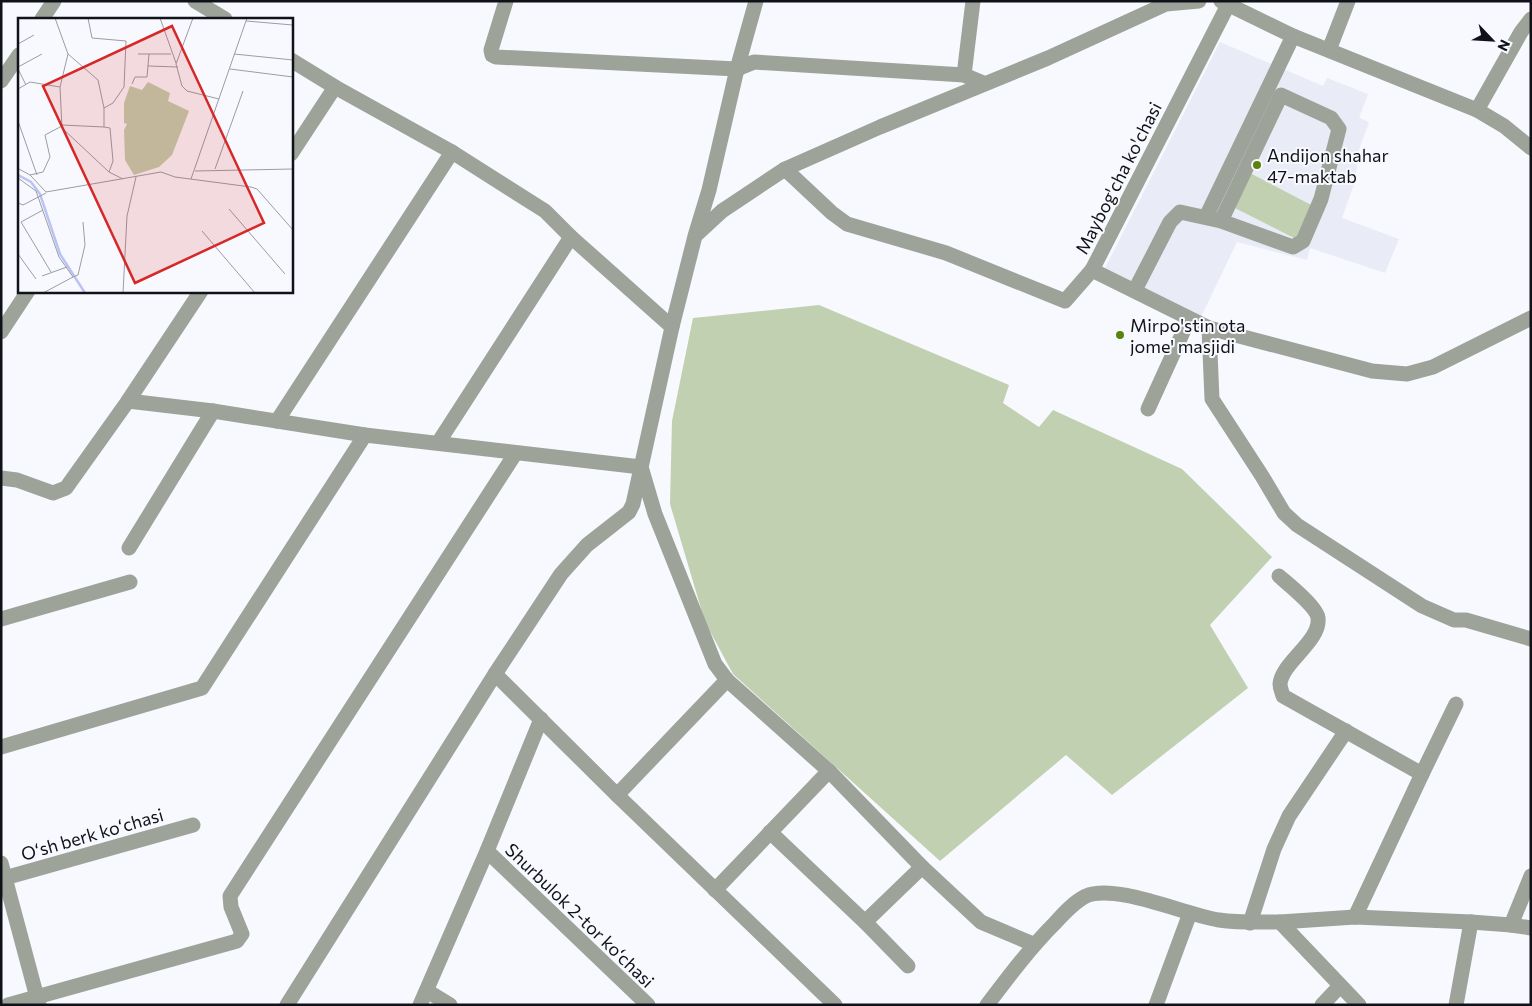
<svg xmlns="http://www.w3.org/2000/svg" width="1532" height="1006" font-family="Commissioner,sans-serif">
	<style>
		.built { fill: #e9ebf6 }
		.green { fill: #c0d0b0 }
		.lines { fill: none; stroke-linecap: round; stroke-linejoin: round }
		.minor { stroke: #9ea39a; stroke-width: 15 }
		.poi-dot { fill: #58830c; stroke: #f8f9fe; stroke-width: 2 }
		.labels { text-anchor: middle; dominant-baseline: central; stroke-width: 4; stroke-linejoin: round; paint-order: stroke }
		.poi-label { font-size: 18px; fill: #111219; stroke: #f8f9fe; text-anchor: start }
		.street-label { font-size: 18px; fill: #111219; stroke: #f8f9fe }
		.inset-river { fill: none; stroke: #bac3f3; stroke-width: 2.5 }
		.inset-road { fill: none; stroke: #9c9da2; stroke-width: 1 }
		.view { fill: #d62828; fill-opacity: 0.15; stroke: #d62828; stroke-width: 2.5 }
		.inset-edge { fill: none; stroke: #111219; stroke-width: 2.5 }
	</style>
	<rect width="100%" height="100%" fill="#f8f9fe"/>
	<polygon class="built" points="1220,42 1323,86 1327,78 1368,94 1359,118 1369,122 1359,150 1355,181 1342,218 1399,239 1385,273 1310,248 1307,260 1237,242 1201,317 1104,270"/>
	<g class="green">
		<polygon points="1248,172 1315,207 1298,240 1231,206"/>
		<polygon points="819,305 1009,385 1003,403 1039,427 1053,410 1182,469 1272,557 1210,625 1248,688 1112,795 1066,755 940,861 733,674 705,622 670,504 672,421 693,318"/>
	</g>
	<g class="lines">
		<g class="minor">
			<polyline points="195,1 225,19"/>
			<polyline points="506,1 491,50 492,55 496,57 737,69 754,62 964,75 983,83"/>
			<polyline points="1221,1 1293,36 1477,110 1504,126 1531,148"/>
			<polyline points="1228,5 1092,270 1209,328 1372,371 1407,374 1433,367 1531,318"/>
			<polyline points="42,19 54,1"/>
			<polyline points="1329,50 1348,1"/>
			<polyline points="291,60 335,87 452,152 545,211 571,237 672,327"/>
			<polyline points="964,75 973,1"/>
			<polyline points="1,81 19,55"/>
			<polyline points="1477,110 1521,32 1531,19"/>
			<polyline points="291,154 335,87"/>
			<polyline points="785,169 832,213 847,224 946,253 1065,301 1092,270"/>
			<polyline points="1206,217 1293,36"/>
			<polyline points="696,235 722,211 785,169 880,127 1048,58 1166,4 1199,1"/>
			<polyline points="1135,290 1170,222 1180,212 1221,221 1293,247 1303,241 1321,199 1339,129 1331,118 1281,95 1221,221"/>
			<polyline points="1209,328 1212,399 1262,476 1284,513 1297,525 1422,606 1454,620 1466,620 1531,639"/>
			<polyline points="1,332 28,291"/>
			<polyline points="128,401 213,411 365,435 641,467 655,514 715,664 727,680 829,771 922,867 981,922 1033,944"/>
			<polyline points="1148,409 1189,319"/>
			<polyline points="277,421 452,152"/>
			<polyline points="438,443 571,237"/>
			<polyline points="1,478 17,480 53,493 66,488 128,401 201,291"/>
			<polyline points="129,548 213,411"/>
			<path d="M 1279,576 C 1288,584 1317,607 1318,618 C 1321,641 1282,662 1280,684 C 1280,688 1282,692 1283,696 L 1422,774"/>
			<polyline points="1,619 130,582"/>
			<polyline points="495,674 617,795 835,1005"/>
			<polyline points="1,747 202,688 365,435"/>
			<polyline points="617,795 727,680"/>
			<polyline points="770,832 865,922 908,966"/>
			<polyline points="487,851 648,1005"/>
			<polyline points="1,863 39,1005"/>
			<polyline points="1,879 193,825"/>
			<polyline points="715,890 829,771"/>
			<polyline points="1355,917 1422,774 1456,704"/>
			<polyline points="865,922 922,867"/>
			<polyline points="1280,922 1355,917 1471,922 1511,925 1531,928"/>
			<polyline points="1250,923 1274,849 1289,816 1346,731"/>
			<polyline points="1511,925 1531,876"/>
			<polyline points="427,991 450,1005"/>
			<polyline points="8,1005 237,941 242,934 231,907 230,896 515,454"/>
			<polyline points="287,1005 495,674 561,574 587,545 629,512 633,504 672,327 695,236 709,190 737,69 756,1"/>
			<polyline points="420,1005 487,851 541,719"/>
			<path d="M 987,1005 C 1009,976 1030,948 1055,923 C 1064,913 1074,902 1086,896 C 1115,883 1186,915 1219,920 C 1240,923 1260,922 1280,922 L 1359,1005"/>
			<polyline points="1156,1005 1190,913"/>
			<polyline points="1322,1005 1340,986"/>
			<polyline points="1456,1005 1471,922"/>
		</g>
	</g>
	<g class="poi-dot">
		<circle cx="1257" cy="165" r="5"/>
		<circle cx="1120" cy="335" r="5"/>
	</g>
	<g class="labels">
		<g class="poi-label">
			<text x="1267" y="155">Andijon shahar<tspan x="1267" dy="21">47-maktab</tspan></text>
			<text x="1130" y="325">Mirpo'stin ota<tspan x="1130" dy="21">jome' masjidi</tspan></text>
		</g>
		<g class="street-label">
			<text transform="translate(1118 178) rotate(-63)">Maybog'cha ko'chasi</text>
			<text transform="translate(92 834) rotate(-16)">Oʻsh berk koʻchasi</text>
			<text transform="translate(580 915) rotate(44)">Shurbulok 2-tor ko‘chasi</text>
		</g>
	</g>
	<g transform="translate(18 18)">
		<rect width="275" height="275" fill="#f8f9fe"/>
		<path d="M 130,64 L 152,75 L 150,83 L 171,93 L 154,137 L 141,149 L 116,157 L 107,142 L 106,112 L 109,106 L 106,105 L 106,85 L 112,68 L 124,72 Z" fill="#c0d0b0"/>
		<path class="inset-river" d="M 0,157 L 13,164 L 22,176 L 42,236 L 67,275"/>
		<path class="inset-road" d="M 37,0 L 50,36 L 42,69 L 44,110 L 91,154 L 105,161M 70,0 L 74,20 L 108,23 L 106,69 L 95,85 L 86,90M 142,0 L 158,45M 175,0 L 158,46 L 164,68 L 169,73 L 201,81M 228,3 L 275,7M 0,26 L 16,17M 120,36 L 153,36M 216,36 L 275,42M 130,48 L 160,49M 0,49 L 24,36M 0,51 L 8,67M 212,51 L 275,59M 114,66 L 117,59 L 129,59 L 131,36M 0,71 L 12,64 L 42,69M 0,103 L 19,157M 44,107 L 86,109 L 86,90 L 80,62 L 50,36M 86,109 L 92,110 L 95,143 L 91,154M 1,151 L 12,157 L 25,154 L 32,139 L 27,117 L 44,108M 197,151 L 225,73M 177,153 L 275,151M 12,157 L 28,174 L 143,154 L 157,159 L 233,169 L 239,171 L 275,212M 0,160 L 18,173 L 41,239 L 55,259 L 60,257 L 67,227 L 65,204M 173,161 L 229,0M 0,185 L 5,187 L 28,175M 211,191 L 267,256M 25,192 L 3,204 L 33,254M 184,213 L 237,275M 0,236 L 18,261M 24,258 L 49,249M 25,275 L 55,259M 105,275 L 109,198 L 118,159"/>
		<path class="view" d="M 154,8 L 246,205 L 117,265 L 25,68 Z"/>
		<rect width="275" height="275" class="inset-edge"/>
	</g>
	<rect width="1532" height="1006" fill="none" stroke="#111219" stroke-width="5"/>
	<g transform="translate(1492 40) rotate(115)" stroke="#f8f9fe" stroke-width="4" paint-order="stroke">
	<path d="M0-4L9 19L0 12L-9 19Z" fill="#111219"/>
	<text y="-8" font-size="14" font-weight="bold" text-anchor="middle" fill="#111219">N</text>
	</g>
</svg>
